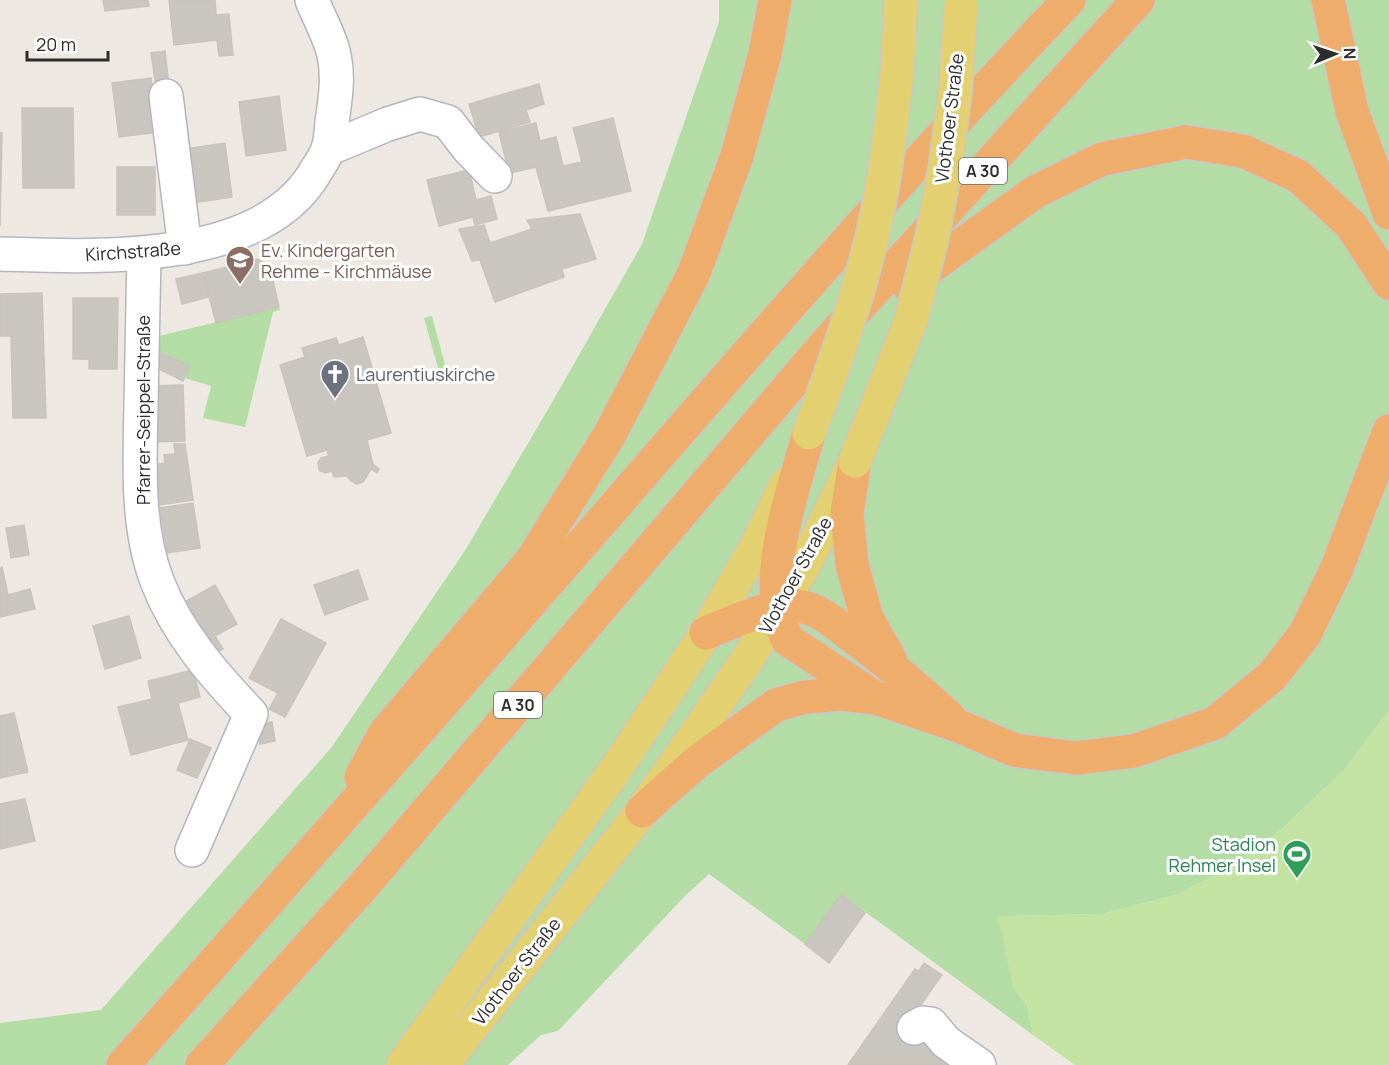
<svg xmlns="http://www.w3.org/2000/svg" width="1389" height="1065" font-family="Manrope,sans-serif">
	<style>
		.green { fill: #b3dda4 }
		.pitch { fill: #c2e3a1 }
		.building { fill: #c9c6bf; stroke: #c8c4ba; stroke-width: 1.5 }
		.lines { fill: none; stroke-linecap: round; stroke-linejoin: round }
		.minor-casing { stroke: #b4b6bf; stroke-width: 36 }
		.major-casing { stroke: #c8c8c8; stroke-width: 36 }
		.highway-casing { stroke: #c8c8c8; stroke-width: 36 }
		.minor { stroke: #fff; stroke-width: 33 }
		.major { stroke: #e3d070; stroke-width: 33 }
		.highway { stroke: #eead6b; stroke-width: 33 }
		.major-bridge-casing { stroke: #c8c8c8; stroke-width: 36; stroke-linecap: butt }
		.major-bridge { stroke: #e3d070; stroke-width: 33 }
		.labels { text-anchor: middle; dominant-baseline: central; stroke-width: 6; stroke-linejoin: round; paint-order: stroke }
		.shield { fill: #fff; stroke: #6c6c6c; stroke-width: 1.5 }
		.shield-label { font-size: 16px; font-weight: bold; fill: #2d2d2d }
		.street-label { font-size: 18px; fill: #2d2d2d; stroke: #fff }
		.education-label { font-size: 18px; fill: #785e54; stroke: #fff; text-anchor: start }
		.worship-label { font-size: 18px; fill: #5b616d; stroke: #fff; text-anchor: start }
		.leisure-label { font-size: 18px; fill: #27864d; stroke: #fff; text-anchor: end }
	</style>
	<rect width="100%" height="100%" fill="#ede8e1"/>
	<g class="green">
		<polygon points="719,0 1389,0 1389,710 1345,769 1281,830 1231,866 1179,894 1102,914 999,916 1013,987 1027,1005 1033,1035 841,894 805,944 709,874 685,896 558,1031 541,1035 508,1065 0,1065 0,1023 101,1010 331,748 466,549 554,399 642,244 719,22"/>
		<polygon points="279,307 280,310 273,312 245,427 203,418 211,386 185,378 190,366 155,349 155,337"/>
		<polygon points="432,316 449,380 442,382 424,318"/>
	</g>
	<polygon class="pitch" points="1389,710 1389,1065 1075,1065 1033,1035 1027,1005 1013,987 998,916 1102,914 1179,894 1231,866 1281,830 1345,769"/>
	<g class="building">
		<polygon points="103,0 148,0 149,6 105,11"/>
		<polygon points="169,0 215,0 216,15 229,14 233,55 219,56 217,40 174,45"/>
		<polygon points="165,51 169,86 156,88 151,53"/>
		<polygon points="151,78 159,132 119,137 112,83"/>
		<polygon points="539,84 544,104 526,110 530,122 479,137 469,104"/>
		<polygon points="279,96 286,150 246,156 239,102"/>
		<polygon points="22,108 73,108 74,188 23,188"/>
		<polygon points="613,118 631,191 548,211 536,167 509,173 499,132 536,123 540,141 556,137 563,166 582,162 573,128"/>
		<polygon points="0,133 2,133 0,226"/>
		<polygon points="225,143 232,197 192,203 185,149"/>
		<rect x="117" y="167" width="38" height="48"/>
		<polygon points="469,170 476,200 491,196 497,219 475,225 473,217 439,226 427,180"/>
		<polygon points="580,214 596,259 562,269 564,277 495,302 480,260 472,261 459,229 484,225 490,243 532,229 527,220"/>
		<polygon points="258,259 270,267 279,307 216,323 203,273"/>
		<polygon points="203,273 209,297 182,304 176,279"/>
		<polygon points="42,293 46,418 13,418 11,336 0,336 0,294"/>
		<polygon points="73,298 118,298 117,369 89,369 89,359 73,359"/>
		<polygon points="363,337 391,433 367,440 373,464 379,469 377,473 371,469 363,482 357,484 351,481 347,476 334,477 332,471 325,473 319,470 318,463 321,458 329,456 327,450 307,456 280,365 305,357 302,348 336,338 339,345"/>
		<polygon points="158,351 190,366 183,381 151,365"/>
		<polygon points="183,385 185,441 152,442 150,386"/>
		<polygon points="174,444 185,444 193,500 159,505 153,465 165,463 164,455 175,454"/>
		<polygon points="193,503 200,548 167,553 160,508"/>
		<polygon points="24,525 29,555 11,558 6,528"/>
		<polygon points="2,567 8,595 30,589 35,609 0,617 0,568"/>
		<polygon points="358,570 368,599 325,615 314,585"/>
		<polygon points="215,585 237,624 215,636 223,649 212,655 183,603"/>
		<polygon points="129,616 141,658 105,669 93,626"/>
		<polygon points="281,619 326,643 285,717 269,709 278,693 249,678"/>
		<polygon points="193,670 200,697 178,703 188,740 131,755 118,707 152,699 148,681"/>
		<polygon points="14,713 28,772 0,778 0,716"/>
		<polygon points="272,722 275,741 260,744 256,725"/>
		<polygon points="190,739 211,748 197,778 177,770"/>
		<polygon points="25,799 35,841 0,849 0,804"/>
		<polygon points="841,894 865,913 829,963 805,944"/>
		<polygon points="924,963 942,975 936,983 919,971"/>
		<polygon points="915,969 936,983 908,1024 887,1009"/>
		<polygon points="887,1009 966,1065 848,1065"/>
	</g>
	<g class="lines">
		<g class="minor-casing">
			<g id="minor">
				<polyline points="166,96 185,248"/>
				<polyline points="328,149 388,124 420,114 448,122 468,148 495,176"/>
				<path d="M 0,254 C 95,257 264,266 317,169 C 321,163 326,156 328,149 C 331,141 331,131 332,122 C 335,100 339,78 334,55 C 330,36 319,18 312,0"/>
				<path d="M 144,254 C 143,304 142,354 141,404 C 140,462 136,526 157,581 C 177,633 213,674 251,714 L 192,850"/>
				<polyline points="914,1028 923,1023 931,1024 946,1042 979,1065"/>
			</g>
		</g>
		<g class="major-casing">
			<g id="major">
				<polyline points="897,73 901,0"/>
				<polyline points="403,1065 618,766 706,633 758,543 786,484"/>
				<polyline points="442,1065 642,811 747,660 804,566 850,471"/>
			</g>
		</g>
		<g class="highway-casing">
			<g id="highway">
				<polyline points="1328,0 1352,111 1389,213"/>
				<polyline points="907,284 1035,192 1102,159 1186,142 1243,151 1298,176 1351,225 1389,283"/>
				<path d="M 809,433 C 794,489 757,586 788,640 L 871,695"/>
				<polyline points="855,461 847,513 852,565 867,618 890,659"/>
				<path d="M 706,633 C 733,622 770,604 798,606 C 820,609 837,625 854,638 C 887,662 918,689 949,717"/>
				<polyline points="361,777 385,733 532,560 610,434 694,273 737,156 765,54 775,0"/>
				<polyline points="642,811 697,762 776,705 805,697 841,694 876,698 959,726 1014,750 1076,758 1134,751 1215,723 1272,676 1305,634 1337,568 1389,431"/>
				<path d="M 123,1065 C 284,885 442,704 601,522 C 754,346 907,169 1069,0"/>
				<polyline points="202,1065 365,884 828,341 1138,0"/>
			</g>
		</g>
		<use href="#minor" class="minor"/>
		<use href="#major" class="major"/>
		<use href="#highway" class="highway"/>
		<g class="major-bridge-casing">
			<g id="major-bridge">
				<path d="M 809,433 C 837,360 862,286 878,210 C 887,165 892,119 897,73"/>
				<polyline points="855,461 911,320 931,242 945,169 955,92 961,6"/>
			</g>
		</g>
		<use href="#major-bridge" class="major-bridge"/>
	</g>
	<defs>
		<g id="school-pin" transform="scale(1.5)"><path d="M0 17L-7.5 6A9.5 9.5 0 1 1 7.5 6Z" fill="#8d6e63" stroke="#fff"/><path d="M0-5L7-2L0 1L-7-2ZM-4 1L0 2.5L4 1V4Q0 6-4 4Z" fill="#fff"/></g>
		<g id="church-pin" transform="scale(1.5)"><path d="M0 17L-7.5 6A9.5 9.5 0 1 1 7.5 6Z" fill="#6b7280" stroke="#fff"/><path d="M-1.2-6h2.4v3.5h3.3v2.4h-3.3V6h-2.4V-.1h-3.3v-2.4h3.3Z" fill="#fff"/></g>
		<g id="stadium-pin" transform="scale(1.5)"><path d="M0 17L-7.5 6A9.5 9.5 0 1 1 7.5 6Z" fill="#2e9e5b" stroke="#fff"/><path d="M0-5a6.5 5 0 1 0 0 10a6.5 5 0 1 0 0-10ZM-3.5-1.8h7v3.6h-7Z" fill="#fff"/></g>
	</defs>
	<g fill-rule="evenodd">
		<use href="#school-pin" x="240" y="260"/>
		<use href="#church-pin" x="335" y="374"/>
		<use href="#stadium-pin" x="1297" y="854"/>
	</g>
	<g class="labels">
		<g class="shield">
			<rect x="959" y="158" width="48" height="26" rx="4.5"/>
			<rect x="494" y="692" width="48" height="26" rx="4.5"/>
		</g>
		<g class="shield-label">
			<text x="983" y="171">A 30</text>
			<text x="518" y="705">A 30</text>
		</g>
		<g class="street-label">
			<text transform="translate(949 118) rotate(-83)">Vlothoer Straße</text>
			<text transform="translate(133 251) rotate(-4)">Kirchstraße</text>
			<text transform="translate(143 410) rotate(-90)">Pfarrer-Seippel-Straße</text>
			<text transform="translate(795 575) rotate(-61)">Vlothoer Straße</text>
			<text transform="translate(516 971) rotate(-52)">Vlothoer Straße</text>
		</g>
		<g class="education-label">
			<text x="261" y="250">Ev. Kindergarten<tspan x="261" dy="21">Rehme - Kirchmäuse</tspan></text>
		</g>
		<g class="worship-label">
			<text x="356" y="374">Laurentiuskirche</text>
		</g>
		<g class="leisure-label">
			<text x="1276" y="844">Stadion<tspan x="1276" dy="21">Rehmer Insel</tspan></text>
		</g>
	</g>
	<g transform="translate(1335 54) rotate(88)" stroke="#ffffff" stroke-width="4.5" paint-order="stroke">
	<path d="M0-4.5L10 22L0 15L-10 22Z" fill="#2d2d2d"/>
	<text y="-9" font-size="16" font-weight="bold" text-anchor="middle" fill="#2d2d2d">N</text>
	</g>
	<path d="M27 51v9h81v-9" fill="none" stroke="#2d2d2d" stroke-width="3"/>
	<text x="36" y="51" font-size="18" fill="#2d2d2d" stroke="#ffffff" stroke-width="4.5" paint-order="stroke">20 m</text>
</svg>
